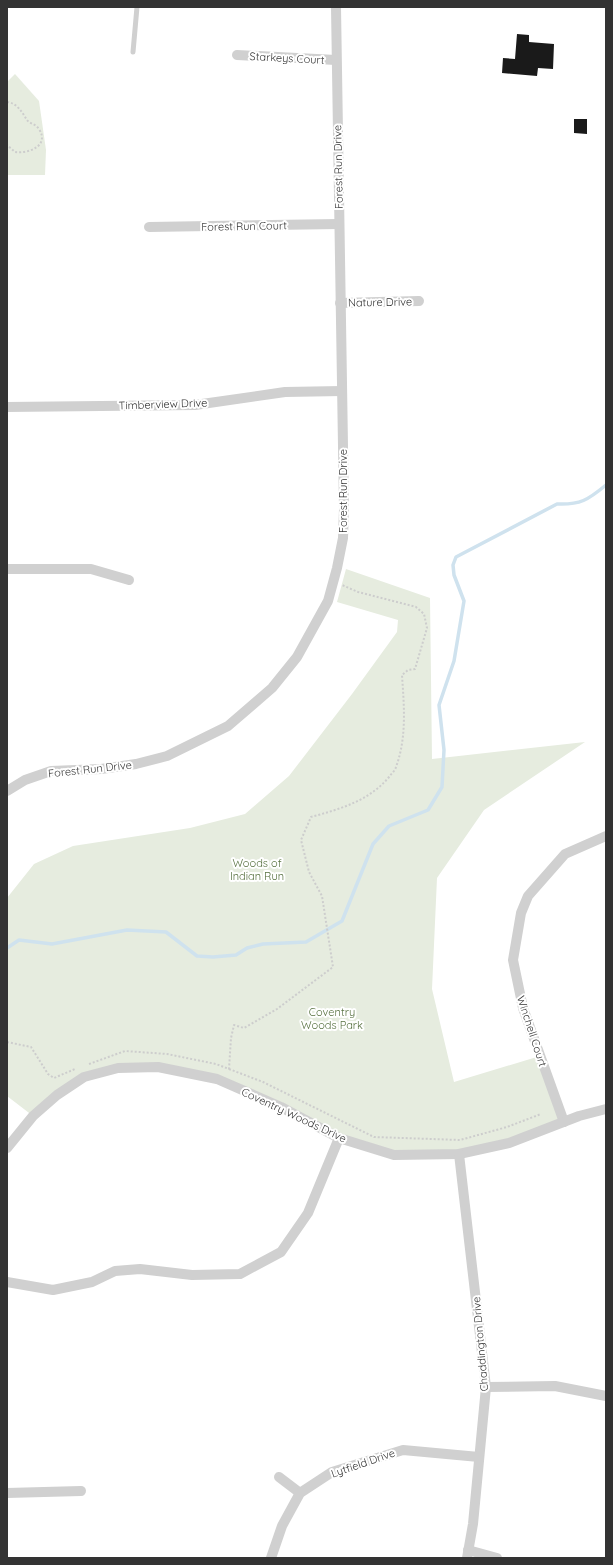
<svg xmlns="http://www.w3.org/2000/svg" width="613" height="1565" font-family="Quicksand,sans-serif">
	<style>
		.green { fill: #e6ecdf }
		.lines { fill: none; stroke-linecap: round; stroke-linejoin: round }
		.stream { stroke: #cfe2ee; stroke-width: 3.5 }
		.building { fill: #1a1a1a }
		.path { stroke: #cdcdcd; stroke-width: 2; stroke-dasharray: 2 2; stroke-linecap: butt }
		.service { stroke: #d0d0d0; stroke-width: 5 }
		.minor { stroke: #d0d0d0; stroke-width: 10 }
		.labels { text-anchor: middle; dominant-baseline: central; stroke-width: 4; stroke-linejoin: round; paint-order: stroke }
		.street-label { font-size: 11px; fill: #333; stroke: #fff }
		.park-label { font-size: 11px; fill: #56703f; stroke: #fff }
	</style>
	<rect width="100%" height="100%" fill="#fff"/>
	<g class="green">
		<polygon points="15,74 39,101 46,150 45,175 7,175 7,82"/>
		<polygon points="346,569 430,598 432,759 585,742 484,810 437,878 432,989 454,1082 540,1056 564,1122 459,1154 394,1155 339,1138 217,1079 158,1067 84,1077 33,1116 7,1096 7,898 34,864 73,846 190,828 245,814 289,776 352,694 397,632 398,620 337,602"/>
	</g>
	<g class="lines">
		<path class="stream" d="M 7,948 L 19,940 L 52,944 L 127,930 L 166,932 L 197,956 L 213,957 L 236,955 L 247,948 L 263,944 L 306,942 L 342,921 L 373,844 L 389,826 L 428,810 L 442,787 L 444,750 L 439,705 L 454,661 L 464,601 L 454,575 L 453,565 L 456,557 L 557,504 C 580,505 588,500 606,485"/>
	</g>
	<g class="building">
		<polygon points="517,34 529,35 529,42 554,44 553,69 538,68 537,76 502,73 503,58 515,59"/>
		<polygon points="574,119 587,119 587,134 574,133"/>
	</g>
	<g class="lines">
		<g class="path">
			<path d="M 7,102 C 17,103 22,112 27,120 C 30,124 36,124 39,129 C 50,146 28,154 15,152 L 7,145"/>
			<polyline points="7,1042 31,1047 48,1074 54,1078 75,1069"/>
			<path d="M 89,1064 L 125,1051 L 167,1054 L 216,1064 L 229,1069 L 231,1038 L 234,1025 L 244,1028 L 277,1009 L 333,967 L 322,896 L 309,872 L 301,840 L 311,817 C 340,809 369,801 389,777 C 391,774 395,771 396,767 C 407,737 404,706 402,675 L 408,670 L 415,669 L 427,628 L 424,614 L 416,607 L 358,592 L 342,585"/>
			<polyline points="229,1069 263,1082 374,1137 460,1140 507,1127 541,1114"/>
		</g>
		<polyline class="service" points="133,52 137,7"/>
		<g class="minor">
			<polyline points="237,55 336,60"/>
			<polyline points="149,227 339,224"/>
			<polyline points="340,303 419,301"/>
			<polyline points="7,407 195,405 285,392 342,391"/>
			<polyline points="7,569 91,569 129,580"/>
			<polyline points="7,791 25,780 51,771 101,769 136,764 167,756 228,726 272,688 297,657 328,601 337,568 343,538 344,509 336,7"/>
			<polyline points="564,1122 523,1008 513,960 521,913 528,896 565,854 606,836"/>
			<polyline points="7,1148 33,1116 57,1095 84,1077 118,1068 158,1067 217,1079 281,1107 339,1138 394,1155 459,1154 509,1143 579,1116 606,1109"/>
			<polyline points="459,1154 486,1387 473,1524 467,1558"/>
			<polyline points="7,1282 53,1290 92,1282 115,1271 140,1269 192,1275 240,1274 281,1252 308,1213 339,1138"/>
			<polyline points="486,1387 555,1386 606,1396"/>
			<polyline points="279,1477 300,1493"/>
			<polyline points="7,1493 81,1491"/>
			<polyline points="468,1550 497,1558"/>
			<polyline points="271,1558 282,1526 300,1493 332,1472 403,1450 479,1457"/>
		</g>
	</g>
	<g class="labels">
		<g class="street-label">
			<text transform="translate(287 58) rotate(3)">Starkeys Court</text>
			<text transform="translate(338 167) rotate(-91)">Forest Run Drive</text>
			<text transform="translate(244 226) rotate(-1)">Forest Run Court</text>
			<text transform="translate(380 302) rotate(-1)">Nature Drive</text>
			<text transform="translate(163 404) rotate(-2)">Timberview Drive</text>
			<text transform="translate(343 491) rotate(-90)">Forest Run Drive</text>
			<text transform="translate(90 769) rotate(-6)">Forest Run Drive</text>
			<text transform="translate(532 1031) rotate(72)">Winchell Court</text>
			<text transform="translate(294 1115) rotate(25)">Coventry Woods Drive</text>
			<text transform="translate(480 1344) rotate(-95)">Chaddington Drive</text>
			<text transform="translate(363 1463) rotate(-19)">Lytfield Drive</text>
		</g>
		<g class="park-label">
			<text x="257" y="863">Woods of<tspan x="257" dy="13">Indian Run</tspan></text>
			<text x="332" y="1012">Coventry<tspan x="332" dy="13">Woods Park</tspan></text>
		</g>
	</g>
	<rect width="613" height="1565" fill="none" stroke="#333333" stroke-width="16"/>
</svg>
